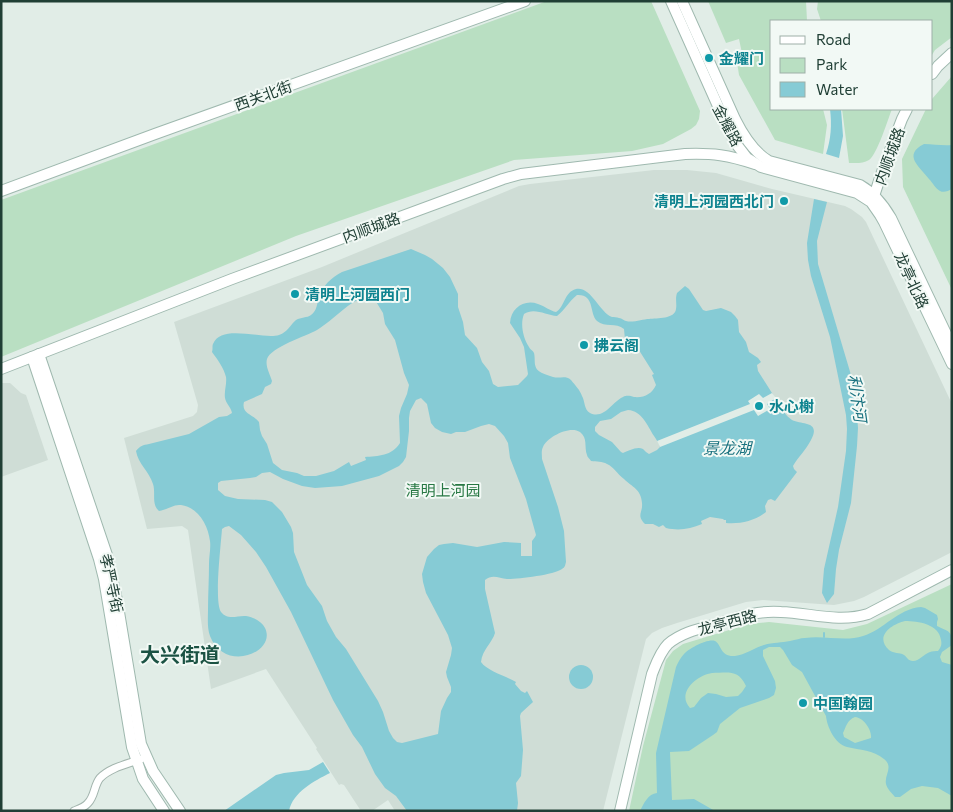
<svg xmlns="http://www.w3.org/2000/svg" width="953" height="812" font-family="Commissioner,'Noto Sans SC',sans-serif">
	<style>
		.built { fill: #cfddd6 }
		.green { fill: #b9dfc2 }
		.water { fill: #86cbd5; fill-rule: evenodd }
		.pier { fill: #e1ede7 }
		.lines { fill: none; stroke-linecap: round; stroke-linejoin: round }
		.stream { stroke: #86cbd5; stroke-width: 2 }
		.street-casing { stroke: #a3b5ae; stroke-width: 9 }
		.secondary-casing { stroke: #9fb9af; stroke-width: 12 }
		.street { stroke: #fff; stroke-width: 7 }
		.secondary { stroke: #fff; stroke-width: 10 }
		.culture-dot { fill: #0f9aa8; stroke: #f2f9f5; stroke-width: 2 }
		.labels { text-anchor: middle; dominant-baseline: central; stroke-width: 4; stroke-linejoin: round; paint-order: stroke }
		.culture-label { font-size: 15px; font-weight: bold; fill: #0d838f; stroke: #f2f9f5; text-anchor: start }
		.street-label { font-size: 15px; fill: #203f35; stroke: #f2f9f5 }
		.park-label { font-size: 15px; fill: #287844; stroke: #f2f9f5 }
		.water-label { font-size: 16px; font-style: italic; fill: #17707e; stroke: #f2f9f5 }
		.district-label { font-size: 20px; font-weight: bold; fill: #1b5243; stroke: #f2f9f5 }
	</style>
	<rect width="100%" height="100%" fill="#e1ede7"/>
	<g class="built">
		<polygon points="654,170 687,170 716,173 772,189 845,206 851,209 862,217 866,222 952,404 952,552 864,597 854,601 834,605 763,600 746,602 677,623 662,628 652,633 646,639 603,811 395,811 388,800 372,811 361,811 344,785 341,784 339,785 316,749 317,748 266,669 211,689 188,530 182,526 147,529 124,438 193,416 197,412 198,405 174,322 322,267 519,186 530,184"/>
		<polygon points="1,383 10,383 21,393 26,395 48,460 1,477"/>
	</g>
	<g class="green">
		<polygon points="547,1 651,1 700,111 699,119 696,125 691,129 663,144 632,151 514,160 296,236 1,357 1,200"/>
		<polygon points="708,1 806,1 807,21 772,21 772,109 823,109 827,125 823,154 775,140 739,75 737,62 743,58 739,39 726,43"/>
		<polygon points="818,1 952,1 952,37 935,50 932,55 932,21 821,21 817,9"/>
		<polygon points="952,76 952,290 903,187 902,159 926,109 932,109 932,99"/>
		<path d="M 842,109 L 892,109 C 888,119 877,155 869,160 C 863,164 855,163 849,163 Z"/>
		<polygon points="952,584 952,811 629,811 643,746 666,660 673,651 683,644 749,624 769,622 843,630 867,624"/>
	</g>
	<g class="water">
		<path d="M 830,109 L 841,109 L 843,136 L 839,158 L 826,154 C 831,139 832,125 830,109 Z"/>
		<path d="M 924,144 C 934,144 942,146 952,145 L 952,189 C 948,191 944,193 940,191 C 935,188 933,183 929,179 C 920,167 902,155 924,144 Z"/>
		<polygon points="814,199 827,202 817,241 818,264 851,375 856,399 858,428 857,446 851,503 839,550 836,569 834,594 827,603 822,593 824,569 838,507 846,451 847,429 846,415 830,337 811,276 808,260 807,243"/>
		<path d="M 411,249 L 425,255 L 432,259 L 443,268 L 450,277 L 458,294 L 458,307 L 463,322 L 465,335 L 477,348 L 482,362 L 489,371 L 493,384 L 498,387 L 518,385 L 527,376 L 528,374 L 524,347 L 520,338 L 510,323 C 511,308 524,299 538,304 C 545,306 550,311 556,312 C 565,307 564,292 576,289 C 591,286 599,312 612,317 C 614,317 617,317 619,318 C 622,318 624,321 626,321 C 633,323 643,319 649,319 C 657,318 675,319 676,309 C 677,304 675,299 677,293 L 685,286 L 689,289 L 703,310 L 706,311 L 721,308 L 731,312 L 735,316 L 738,320 L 739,332 L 746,342 L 749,352 L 758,358 L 761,362 L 757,365 L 758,371 L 784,412 C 786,415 789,418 792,420 C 803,425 821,421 811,440 C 806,450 798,457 793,466 L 794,469 L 797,472 L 775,501 L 771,499 L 768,500 L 765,506 L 766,512 C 754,521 741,524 726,523 L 726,520 L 724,520 L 723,519 L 710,517 L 701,521 L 702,524 C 690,529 679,531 666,528 L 663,525 L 659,527 L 653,524 L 645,524 C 636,515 643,513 642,503 C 641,489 632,487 624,479 C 617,474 614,467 607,464 C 602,461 597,462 591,461 C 590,459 587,457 587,455 C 584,447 588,438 580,432 C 570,425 547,437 543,447 C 541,451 542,455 542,459 L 558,507 L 564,531 L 566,562 C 565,566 565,567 562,569 C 554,575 518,579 507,579 C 499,578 492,574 485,580 L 485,589 L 495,633 C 492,643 482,650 481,662 C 487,671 506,676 516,682 L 515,684 L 521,691 L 525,693 L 527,691 L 533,702 L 521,713 L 520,716 L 523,750 L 521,776 L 516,783 L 518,803 L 517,811 L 407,811 L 396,796 L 385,788 L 375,774 L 362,747 L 353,735 L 333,700 L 291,612 L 266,567 L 256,552 L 241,535 L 229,526 L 225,527 L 222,529 C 221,544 214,602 221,612 C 228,621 238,615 246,616 C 254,617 262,622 265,628 C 277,652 225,674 210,636 C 207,628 208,618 208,610 C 208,594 209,579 209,564 C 209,556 211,548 210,541 C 208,525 198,507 181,505 C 173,504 167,510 159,511 C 151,504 156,493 153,484 C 149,471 138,464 136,451 C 140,446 143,445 149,444 L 189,434 L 219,417 L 227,416 L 232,413 C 231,407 226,404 225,398 C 224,391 227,384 226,377 C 224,368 217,359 212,352 C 213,349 212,346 213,344 C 221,323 263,340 279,335 C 288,332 290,325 296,320 C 301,317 307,318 311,315 C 317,311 317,303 319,297 C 323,285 331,278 342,272 ZM 577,295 C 595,294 589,313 597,321 C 605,328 616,322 624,329 L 626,350 L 629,352 L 637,347 L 654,374 L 652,375 L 656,385 C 652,394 644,398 634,397 C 630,396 627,395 623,397 C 613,401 604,420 590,413 C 584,410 585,401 582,396 C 580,390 575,385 571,380 C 565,375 560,379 553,377 C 549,376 545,374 542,373 C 532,368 536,361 534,353 C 532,349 531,351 529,347 C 523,338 520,324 524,314 C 534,307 546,315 557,316 C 565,310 569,301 577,295 ZM 368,296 L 372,297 L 375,300 L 383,313 L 385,324 L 395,340 L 404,373 L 409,385 L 407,394 L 401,408 L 399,416 L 400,443 C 392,456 378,456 365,457 L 366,460 L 351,466 L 349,462 L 334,471 L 316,476 L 304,476 L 297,473 L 282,470 L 273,463 L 267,444 L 262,436 L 260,430 L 259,422 C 253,414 241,414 244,402 L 262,394 L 265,387 L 271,384 L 272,381 C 270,374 265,366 267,359 C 271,347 306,336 317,330 C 334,320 348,301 368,296 ZM 421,398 L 427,404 L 431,423 L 435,428 L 442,432 L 451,434 L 456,432 L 465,432 L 481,426 L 489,424 L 495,426 L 504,436 L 508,443 L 510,458 L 526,499 L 536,535 L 535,537 L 532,541 L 532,556 L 521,556 L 521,543 L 504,542 L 477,547 L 453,543 L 444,544 L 439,545 L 434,549 L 427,557 L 422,574 L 423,582 L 426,593 L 448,635 L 452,648 L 451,655 L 446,672 L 447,677 L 451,687 L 451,692 L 447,698 L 441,711 L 438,734 L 402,743 L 397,742 L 393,738 L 389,731 L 383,712 L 378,701 L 346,649 L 336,637 L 327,621 L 322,606 L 307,585 L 294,552 L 293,533 L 291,527 L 282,512 L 272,502 L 265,500 L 238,499 L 225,496 L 218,490 L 218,483 L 221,481 L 250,478 L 256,477 L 262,473 L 270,472 L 283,479 L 302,486 L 315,488 L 342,486 L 379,476 L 399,466 L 403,462 L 406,457 L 409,431 L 409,418 L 410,411 L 416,400 ZM 628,410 C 642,411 647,425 654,436 C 656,439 658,442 660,447 L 657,450 L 649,454 C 647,453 645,451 643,449 C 637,446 628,451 623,453 L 621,452 L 612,442 L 599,435 L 595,431 L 595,427 L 600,421 L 611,419 L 621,412 Z"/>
		<path d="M 921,607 L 925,608 L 937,615 L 938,619 L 937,622 L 937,626 C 949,632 952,630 952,645 L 942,652 L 940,657 L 942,662 L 952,665 L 952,796 L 938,788 L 922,786 L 911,789 L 900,797 L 895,797 C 892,793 887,789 886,784 C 884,775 894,767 884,759 C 873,750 860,750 847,747 C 835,744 827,727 826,716 L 802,672 L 792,665 L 783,650 L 780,647 L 769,647 L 763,650 L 763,656 L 775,681 L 776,688 L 774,695 L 769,698 L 740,708 L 720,724 L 717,732 L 713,735 L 689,751 L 670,752 L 672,800 L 694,799 L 715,811 L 640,811 C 644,803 648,794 657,793 L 656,753 L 676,667 C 678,663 680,658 684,654 C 688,649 708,638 715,641 C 722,645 720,657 735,656 C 745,655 754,648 764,645 C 773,642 782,643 790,641 C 796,640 800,638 805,638 C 824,635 845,642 863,636 C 884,630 897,609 921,607 ZM 905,621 C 918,621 939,624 941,640 C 942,645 941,647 938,651 C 936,651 932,651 930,652 C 924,654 919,661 913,661 C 908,661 907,657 904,655 C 899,652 894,654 889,650 C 874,636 892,624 905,621 ZM 712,673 C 728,673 738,669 746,686 L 742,692 L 738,696 L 726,697 L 716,694 L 708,693 L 701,698 L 694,707 L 690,708 C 676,693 697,675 712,673 ZM 855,717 C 864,718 872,730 871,738 L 855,743 L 844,737 L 843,733 C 846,727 847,720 855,717 Z"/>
		<circle cx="581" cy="677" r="12"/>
		<path d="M 323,762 L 330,773 C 314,781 293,792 289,811 L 224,811 L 276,775 L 284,773 L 309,770 Z"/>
	</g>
	<polygon class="pier" points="772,393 776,398 767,404 770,409 758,416 754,410 660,447 657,441 750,404 748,401 759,394 763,398"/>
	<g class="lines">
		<polyline class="stream" points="824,637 824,633"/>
		<g class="street-casing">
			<path id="street" d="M 74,811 C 79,809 85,807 88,803 C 95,796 94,785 100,778 C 111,767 128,764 141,759"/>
		</g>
		<g class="secondary-casing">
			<g id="secondary">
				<polyline points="671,1 730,133 737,145 747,158 761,167 857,193 871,202 880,215 884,222 952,364"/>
				<path d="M 682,1 L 735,119 C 743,135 753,152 769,161 L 860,185 C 874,193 883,204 891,218 L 952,346"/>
				<polyline points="932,74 938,66 952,53"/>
				<polyline points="1,191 155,134 525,1"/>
				<polyline points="873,199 884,166 902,119 907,109"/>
				<polyline points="39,354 107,555 117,600 141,744 153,771 180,811"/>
				<polyline points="32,357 99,559 104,579 132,747 143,779 164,811"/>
				<path d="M 1,369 L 232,279 L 503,179 L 521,174 L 685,154 C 713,153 728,155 755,164"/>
				<path d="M 620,811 L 652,674 C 656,664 660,652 668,644 C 681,633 698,629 713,625 C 736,618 757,610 781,612 C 810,613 839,623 868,614 L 952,570"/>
			</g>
		</g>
		<use href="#street" class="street"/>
		<use href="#secondary" class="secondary"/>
	</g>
	<g class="culture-dot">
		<circle cx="709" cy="58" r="5"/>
		<circle cx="784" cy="201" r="5"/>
		<circle cx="295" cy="294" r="5"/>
		<circle cx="584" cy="345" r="5"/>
		<circle cx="759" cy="406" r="5"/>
		<circle cx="803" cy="703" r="5"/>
	</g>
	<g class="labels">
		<g class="culture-label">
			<text x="719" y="58">金耀门</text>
			<text x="774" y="201" text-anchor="end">清明上河园西北门</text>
			<text x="305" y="294">清明上河园西门</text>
			<text x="594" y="345">拂云阁</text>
			<text x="769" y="406">水心榭</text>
			<text x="813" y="703">中国翰园</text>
		</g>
		<g class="street-label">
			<text transform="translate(263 95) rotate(-20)">西关北街</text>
			<text transform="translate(728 125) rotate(62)">金耀路</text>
			<text transform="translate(889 156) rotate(-70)">内顺城路</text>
			<text transform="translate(371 227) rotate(-20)">内顺城路</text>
			<text transform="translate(912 280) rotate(65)">龙亭北路</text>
			<text transform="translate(112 583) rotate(78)">孝严寺街</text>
			<text transform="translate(727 622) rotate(-15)">龙亭西路</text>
		</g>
		<g class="park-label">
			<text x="443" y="490">清明上河园</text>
		</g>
		<g class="water-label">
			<text transform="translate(858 398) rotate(82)">利汴河</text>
			<text x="727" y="447">景龙湖</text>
		</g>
		<g class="district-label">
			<text x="180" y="654">大兴街道</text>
		</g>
	</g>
	<rect width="953" height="812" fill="none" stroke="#203f35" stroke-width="5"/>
	<rect x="770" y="20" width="162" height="90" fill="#f2f9f5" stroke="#9eafa8"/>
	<rect x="780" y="36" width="25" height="8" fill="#ffffff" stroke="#9eafa8"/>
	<text x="816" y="45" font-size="15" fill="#203f35">Road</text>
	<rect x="780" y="58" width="25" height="15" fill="#b9dfc2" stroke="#9eafa8"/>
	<text x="816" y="70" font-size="15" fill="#203f35">Park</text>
	<rect x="780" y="82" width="25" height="15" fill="#86cbd5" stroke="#9eafa8"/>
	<text x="816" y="95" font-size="15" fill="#203f35">Water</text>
</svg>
